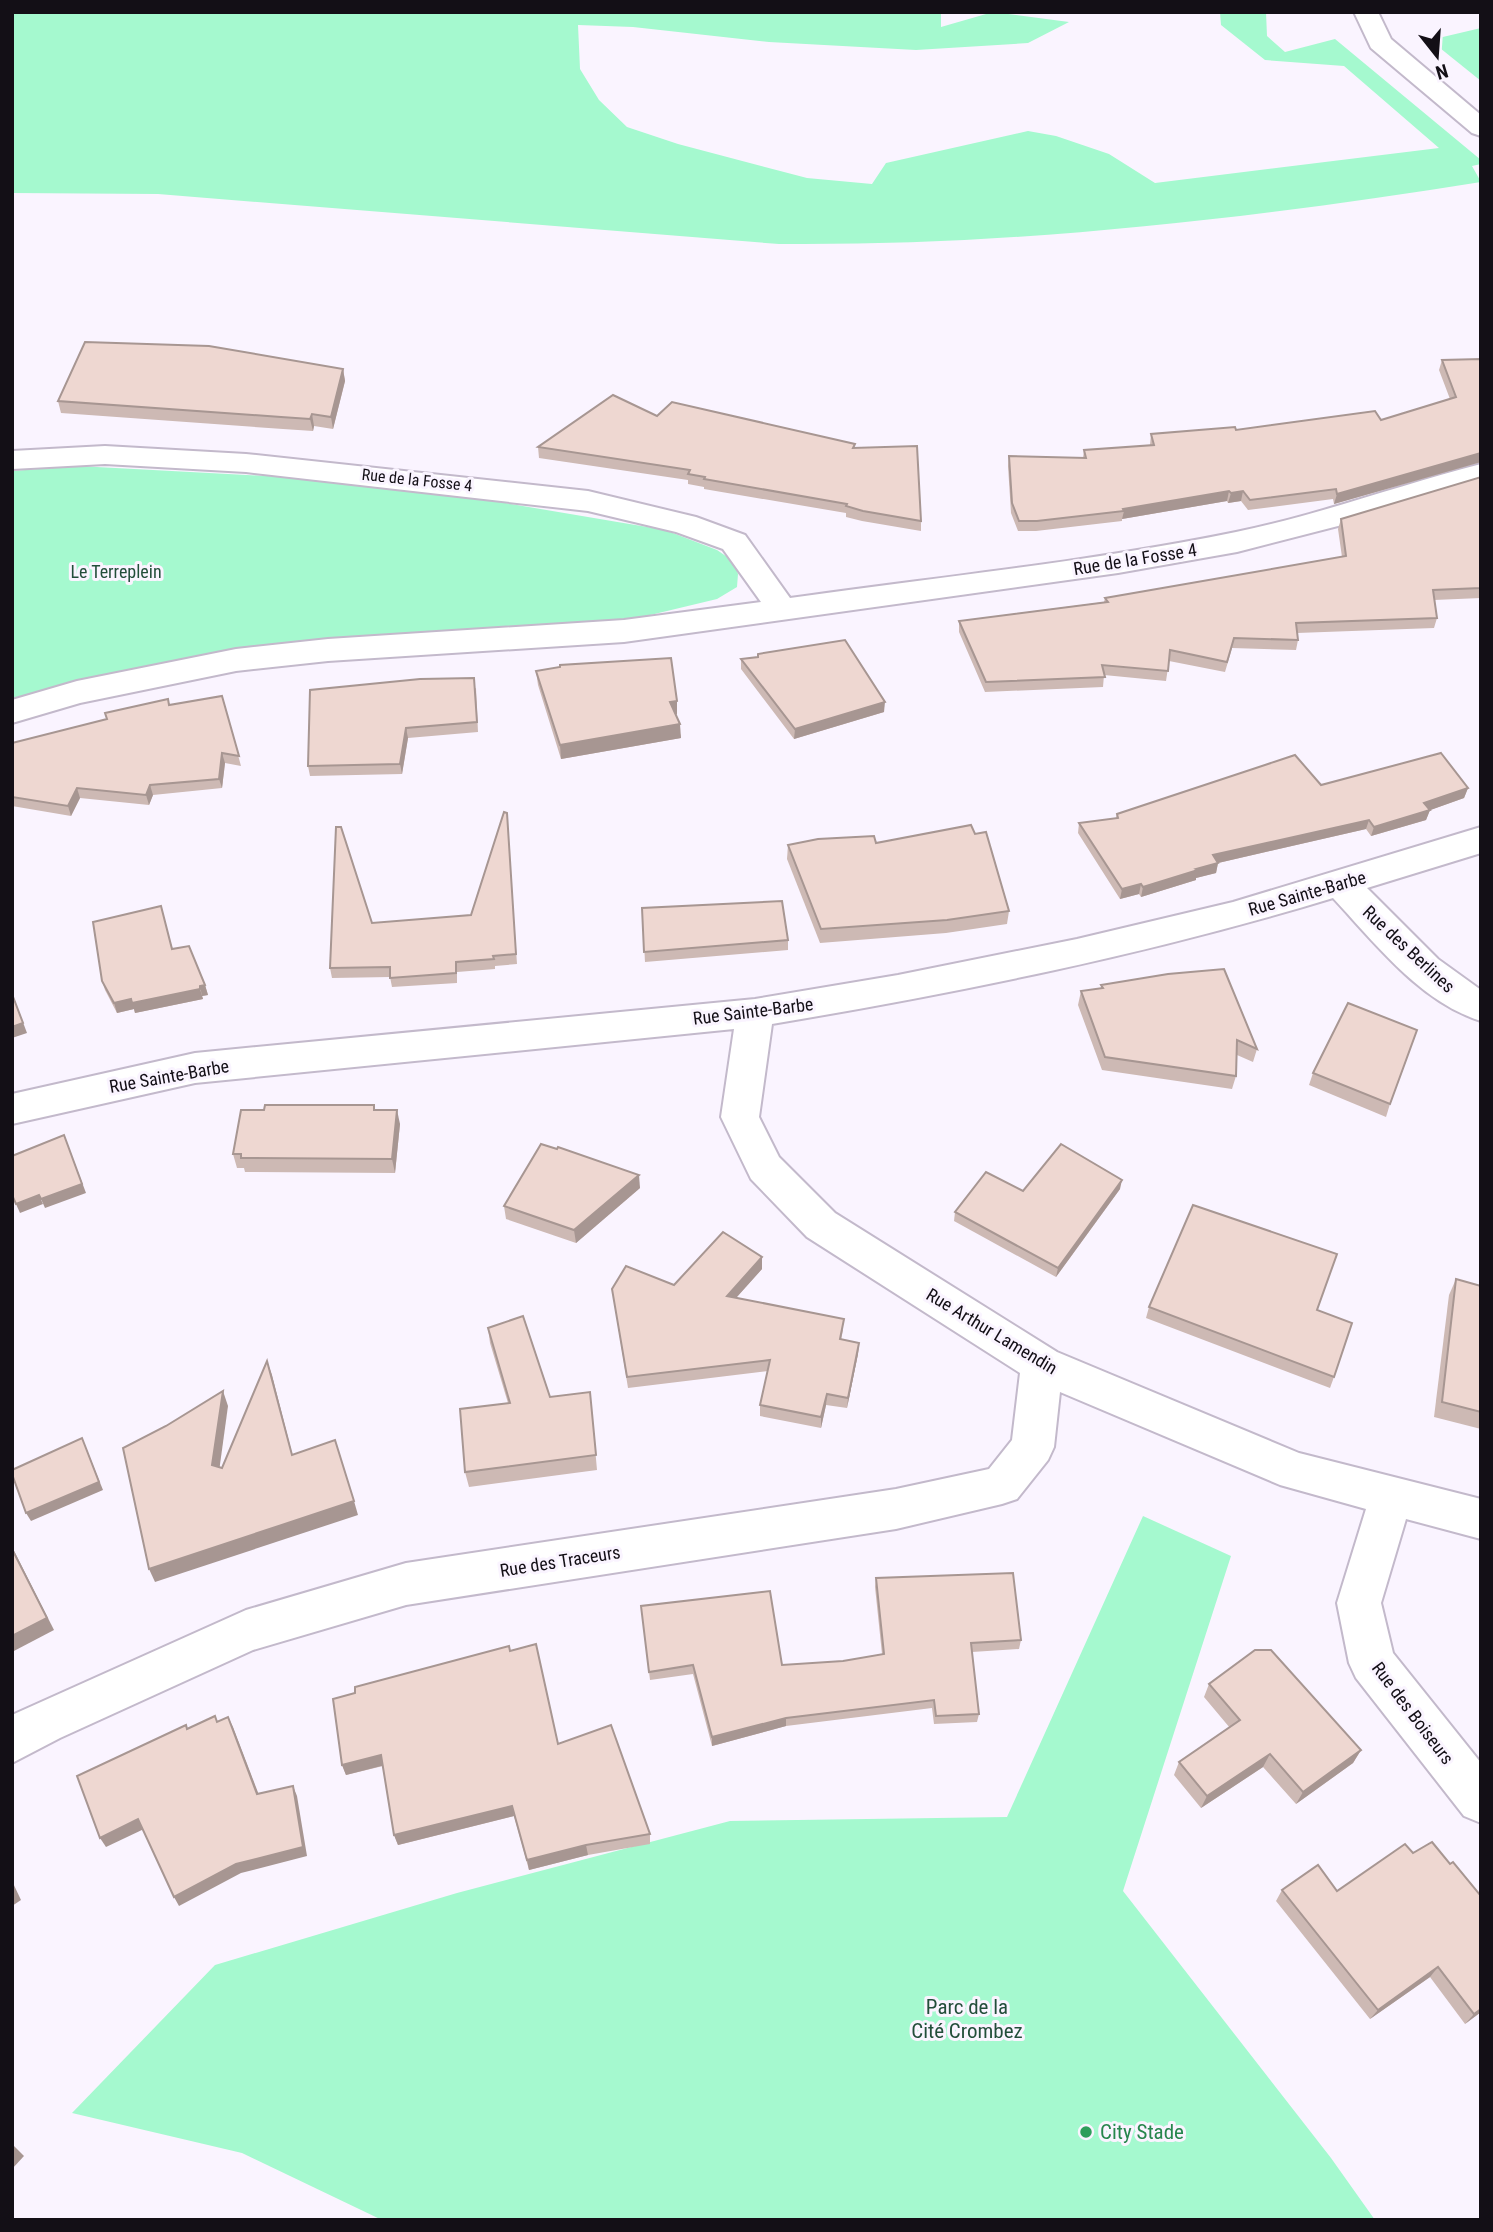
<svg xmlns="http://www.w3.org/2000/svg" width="1493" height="2232" font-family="'Roboto Condensed',sans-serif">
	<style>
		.green { fill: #a5f9cf }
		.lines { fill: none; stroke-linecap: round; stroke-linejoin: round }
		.minor-casing { stroke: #c3b9cb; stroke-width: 4 }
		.minor { fill: #fff; fill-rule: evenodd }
		.wall { fill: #cdb9b4 }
		.shaded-wall { fill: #a79692 }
		.building { fill: #eed7d1; stroke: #a79692; stroke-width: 2 }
		.leisure-dot { fill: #2e9e5b; stroke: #faf4ff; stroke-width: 2.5 }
		.labels { text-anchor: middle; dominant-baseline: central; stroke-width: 6; stroke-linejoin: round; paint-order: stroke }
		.far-street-label { font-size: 16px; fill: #130f16; stroke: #faf4ff }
		.street-label { font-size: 18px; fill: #130f16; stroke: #faf4ff }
		.park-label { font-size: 18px; fill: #224e3a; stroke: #faf4ff }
		.near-park-label { font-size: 21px; fill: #224e3a; stroke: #faf4ff }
		.near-leisure-label { font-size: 21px; fill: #27864d; stroke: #faf4ff; text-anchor: start }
	</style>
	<rect width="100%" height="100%" fill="#faf4ff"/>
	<g class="green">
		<path d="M 12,12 L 941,12 L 941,27 L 993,12 L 1069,22 L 1028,43 L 916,50 L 769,42 L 633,27 L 578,25 L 580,69 L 599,100 L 627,127 L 678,144 L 807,178 L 872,184 L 886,163 L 1028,131 L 1056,136 L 1109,154 L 1155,183 L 1439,148 L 1344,66 L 1265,60 L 1221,25 L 1220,12 L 1266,12 L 1267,36 L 1285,52 L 1335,39 L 1481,160 L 1481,164 L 1472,166 L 1481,182 C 1249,219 1014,246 779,244 L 158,194 L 12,193 Z"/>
		<polygon points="1481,28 1481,81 1430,40"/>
		<polygon points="78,466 304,478 499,502 665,530 717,550 733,561 738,574 737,587 717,599 617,623 421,640 12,701 12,471"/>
		<polygon points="1143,1516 1231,1556 1123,1891 1331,2158 1375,2220 382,2220 242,2153 72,2113 215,1965 457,1893 730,1821 1007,1817"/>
	</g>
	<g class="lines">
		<g class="minor-casing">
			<g id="minor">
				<polygon points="1354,12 1378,12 1391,39 1481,115 1481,136 1472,133 1371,48"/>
				<path d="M 105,446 L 246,454 L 588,491 L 696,517 L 745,535 L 790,598 C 939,577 1089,562 1236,532 C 1319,515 1399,485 1481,464 L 1481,483 L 1373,517 L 1237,552 L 1118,573 L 624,642 L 328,661 L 236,671 L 80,703 L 12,723 L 12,700 L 77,681 L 236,649 L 328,639 L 624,620 L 761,602 L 723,549 L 676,532 L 588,511 L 246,472 L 105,464 L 12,469 L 12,451 Z"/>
				<path d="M 1481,827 L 1481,853 L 1367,888 L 1438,959 L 1481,990 L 1481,1021 C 1420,1002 1375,943 1333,898 C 1149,954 962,992 772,1024 L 759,1117 L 779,1157 L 835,1213 L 1057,1352 L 1299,1453 L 1481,1499 L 1481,1539 L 1406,1519 L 1381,1603 L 1393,1653 L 1481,1763 L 1481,1823 L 1464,1816 L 1356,1678 L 1349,1663 L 1337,1603 L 1366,1509 L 1280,1485 L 1060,1392 L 1054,1447 L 1048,1460 L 1017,1499 L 1002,1504 L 896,1529 L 406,1605 L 253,1650 L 60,1738 L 12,1763 L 12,1715 L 246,1610 L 406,1563 L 896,1489 L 989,1469 L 1012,1440 L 1020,1373 L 807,1237 L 751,1179 L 721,1117 L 734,1029 L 195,1083 L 12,1124 L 12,1094 L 195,1053 L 755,999 L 898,975 L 1077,939 L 1233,902 Z"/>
			</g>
		</g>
		<use href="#minor" class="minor"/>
	</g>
	<g class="wall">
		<polygon points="1442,360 1481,462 1334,504 1333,499 1248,510 1241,501 1228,503 1227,501 1122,519 1122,521 1036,531 1018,531 1011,513 1008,466 1009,456 1083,458 1084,450 1150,445 1151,434 1236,430 1381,420 1450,399 1439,370"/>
		<polygon points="343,369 345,381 333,429 314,426 313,431 283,429 61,413 58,401"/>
		<polygon points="657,416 855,444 854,447 921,521 921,531 862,521 846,517 846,513 704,489 704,487 688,484 688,480 539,458 538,447"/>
		<polygon points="1481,477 1481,598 1434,600 1437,618 1434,628 1297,633 1298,640 1296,650 1232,648 1225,672 1169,661 1166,681 1104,675 1103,687 985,692 959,632 959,621 1104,602 1105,598 1342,557 1338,529 1341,519"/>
		<polygon points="758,654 884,712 794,739 741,669 741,659 758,657"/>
		<polygon points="560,667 677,701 677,714 676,715 681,738 561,759 538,685 536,671"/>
		<polygon points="476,688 478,732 408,738 402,774 310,776 308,766"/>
		<polygon points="222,696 241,766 225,763 222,788 153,795 149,805 80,798 71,816 12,806 12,743 169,705"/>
		<polygon points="1321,785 1468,788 1464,798 1430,810 1426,820 1371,836 1366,829 1218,863 1216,873 1196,878 1196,880 1141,897 1139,894 1120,899 1078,833 1079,823 1116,818 1117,814"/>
		<polygon points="507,813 517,964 495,966 495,969 457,972 457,983 392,987 390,977 332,978 330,968 372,923 471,915"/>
		<polygon points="876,843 1009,911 1007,924 946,933 820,943 787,859 788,845"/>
		<polygon points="642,908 788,940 788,950 645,962"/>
		<polygon points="173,949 205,985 208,995 202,996 203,999 135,1013 134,1009 117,1013 105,990 102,981"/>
		<polygon points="1101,985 1257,1049 1253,1062 1237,1055 1236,1076 1232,1089 1102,1070 1078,1005 1081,991 1101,988"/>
		<polygon points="1313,1073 1390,1104 1386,1117 1309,1085"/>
		<polygon points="374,1105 375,1110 400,1124 395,1173 245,1172 244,1168 237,1168 233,1154"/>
		<polygon points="640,1188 576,1243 506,1219 504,1206"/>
		<polygon points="1120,1189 1056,1277 954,1221 955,1212 1023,1191"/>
		<polygon points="762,1269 736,1298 843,1330 841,1340 859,1343 858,1354 847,1408 826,1405 821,1428 760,1416 760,1405 768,1371 628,1388 612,1289 674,1285"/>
		<polygon points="1456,1279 1481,1286 1481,1429 1434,1417 1449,1295"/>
		<polygon points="1149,1307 1317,1310 1334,1377 1330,1388 1146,1318"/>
		<polygon points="488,1328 550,1397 590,1392 597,1470 469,1487 465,1472 508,1403 490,1343"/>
		<polygon points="876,1578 1021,1640 1019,1649 972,1652 979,1714 977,1722 934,1724 932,1708 786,1726 712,1746 693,1674 650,1680 641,1606 782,1665 843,1661 882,1654 875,1587"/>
		<polygon points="510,1651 558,1744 650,1834 650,1844 588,1855 529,1870 514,1816 398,1845 394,1835 383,1766 346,1775 342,1765"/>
		<polygon points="1209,1684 1361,1750 1353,1763 1296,1804 1263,1767 1201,1808 1174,1775 1179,1762 1230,1728 1204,1697"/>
		<polygon points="1405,1844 1481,2012 1465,2024 1430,1977 1370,2019 1276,1901 1282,1890 1337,1891"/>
	</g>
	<g class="shaded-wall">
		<polygon points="343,369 345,381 333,429 331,417"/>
		<polygon points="312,414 314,426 313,431 310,419"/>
		<polygon points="1481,453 1481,462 1334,504 1337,494"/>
		<polygon points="1229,491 1227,501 1122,519 1124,511 1123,509"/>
		<polygon points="1243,491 1241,501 1228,503 1231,493"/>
		<polygon points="677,701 677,714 670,715 670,702"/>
		<polygon points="885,702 884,712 794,739 795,729"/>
		<polygon points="680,724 681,738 561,759 560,745"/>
		<polygon points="406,728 408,738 402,774 400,764"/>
		<polygon points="222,753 225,763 222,788 219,779"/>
		<polygon points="150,785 153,795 149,805 146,795"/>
		<polygon points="77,788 80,798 71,816 68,806"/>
		<polygon points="1468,788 1464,798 1425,812 1430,810 1426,820 1371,836 1374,827 1424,803"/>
		<polygon points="1369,820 1366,829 1218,863 1216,873 1196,878 1196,880 1141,897 1143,887 1196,869 1213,855"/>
		<polygon points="1141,884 1139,894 1120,899 1122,889"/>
		<polygon points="205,985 208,995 202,996 200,986"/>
		<polygon points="200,989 203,999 135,1013 134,1009 117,1013 114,1003 131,999"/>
		<polygon points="12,993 27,1033 12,1038"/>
		<polygon points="397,1110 400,1124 395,1173 392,1159"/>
		<polygon points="64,1135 86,1193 45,1208 41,1199"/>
		<polygon points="639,1175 640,1188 576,1243 574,1230"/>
		<polygon points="1122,1180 1120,1189 1056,1277 1058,1268"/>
		<polygon points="39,1195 43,1204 20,1213 16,1204"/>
		<polygon points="762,1257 762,1269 727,1308 727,1296"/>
		<polygon points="859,1343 858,1354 847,1408 848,1398"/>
		<polygon points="267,1361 272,1375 296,1469 292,1455"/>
		<polygon points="223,1391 228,1406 218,1479 212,1465"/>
		<polygon points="827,1394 826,1405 821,1428 821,1417"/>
		<polygon points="82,1438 103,1490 31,1521 26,1513"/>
		<polygon points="354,1501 358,1515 155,1582 149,1569"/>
		<polygon points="12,1547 54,1630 12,1652"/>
		<polygon points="228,1717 233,1727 262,1803 257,1794"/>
		<polygon points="786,1718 786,1726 712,1746 712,1737"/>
		<polygon points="1361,1750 1353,1763 1296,1804 1303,1792"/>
		<polygon points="1270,1754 1263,1767 1201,1808 1207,1796"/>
		<polygon points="381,1755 385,1765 346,1775 342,1765"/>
		<polygon points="293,1786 297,1796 307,1856 241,1873 179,1906 174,1897"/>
		<polygon points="512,1806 514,1816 398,1845 394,1835"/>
		<polygon points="138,1819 144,1829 106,1847 100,1838"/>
		<polygon points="586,1845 588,1855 529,1870 527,1860"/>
		<polygon points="12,1881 21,1900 12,1906"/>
		<polygon points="1438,1967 1430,1977 1370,2019 1378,2010"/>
		<polygon points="1481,2009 1481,2012 1465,2024 1474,2014"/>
		<polygon points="12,2144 24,2156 12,2169"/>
	</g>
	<g class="building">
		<polygon points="85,342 209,346 343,369 331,417 312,414 310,419 281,417 58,401"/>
		<polygon points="1481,359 1481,453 1337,494 1336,489 1250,500 1243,491 1231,493 1229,491 1123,509 1124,511 1037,521 1019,521 1012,503 1009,456 1086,458 1084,450 1154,445 1151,434 1235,427 1236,430 1375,411 1381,420 1456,397 1442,360"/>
		<polygon points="613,395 657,416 672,402 855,444 853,448 917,446 921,521 863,511 846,506 847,504 704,479 705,477 688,474 690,470 538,447"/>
		<polygon points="1481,477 1481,588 1433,590 1437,618 1296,623 1298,640 1234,638 1227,662 1170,650 1168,671 1102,665 1105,677 986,682 959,621 1108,602 1105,598 1346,556 1341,519"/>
		<polygon points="845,640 885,702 795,729 741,659 758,657 758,654"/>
		<polygon points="671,658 677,701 670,702 680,724 560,745 536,671 560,667 560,665"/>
		<polygon points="474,678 477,722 406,728 400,764 308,766 310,690 420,679"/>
		<polygon points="222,696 239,756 222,753 219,779 150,785 146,795 77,788 68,806 12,797 12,743 107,719 105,713 168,699 169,705"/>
		<polygon points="1441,753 1468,788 1424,803 1430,810 1374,827 1369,820 1213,855 1218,863 1196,869 1198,870 1143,887 1141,884 1122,889 1079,823 1118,818 1117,814 1295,755 1321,785"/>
		<polygon points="504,812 507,813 516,954 493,956 494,959 456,962 456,973 390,978 390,967 330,968 336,827 341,827 372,923 471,915"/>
		<polygon points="971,825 975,834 986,832 1009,911 947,920 821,929 788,845 818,839 874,836 876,843"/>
		<polygon points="782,901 788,940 644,952 642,908"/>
		<polygon points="161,906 172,949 189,946 205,985 200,986 200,989 132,1003 131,999 114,1003 102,981 93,922"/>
		<polygon points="1224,969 1257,1049 1237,1040 1236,1076 1105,1057 1081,991 1103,988 1101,985 1168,974"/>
		<polygon points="12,994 23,1023 12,1027"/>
		<polygon points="1348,1003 1417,1030 1390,1104 1313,1073"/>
		<polygon points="265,1105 374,1105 374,1110 397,1110 392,1159 241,1158 241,1154 233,1154 241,1110 264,1110"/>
		<polygon points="64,1135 82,1184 41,1199 39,1195 16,1204 12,1195 12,1156"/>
		<polygon points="541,1144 557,1149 558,1147 639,1175 574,1230 504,1206"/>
		<polygon points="1061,1144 1122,1180 1058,1268 955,1212 986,1172 1023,1191"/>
		<polygon points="1193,1205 1337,1254 1317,1310 1352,1323 1334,1377 1149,1307"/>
		<polygon points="723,1232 762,1257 727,1296 844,1319 840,1339 859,1343 848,1398 827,1394 821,1417 760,1405 770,1360 627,1377 612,1289 626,1266 674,1285"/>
		<polygon points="1456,1279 1481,1286 1481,1412 1442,1402"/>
		<polygon points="523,1316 550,1397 590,1392 596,1455 465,1472 460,1409 510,1403 488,1328"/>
		<polygon points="267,1361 292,1455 335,1440 354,1501 149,1569 123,1448 166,1426 223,1391 212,1465 222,1468"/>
		<polygon points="82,1438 99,1482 26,1513 12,1474 12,1470"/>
		<polygon points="12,1549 47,1618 12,1636"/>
		<polygon points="1013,1573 1021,1640 971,1643 979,1714 936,1716 934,1700 786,1718 712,1737 693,1665 649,1672 641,1606 770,1591 782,1665 843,1661 884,1654 876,1578"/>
		<polygon points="536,1644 558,1744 611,1725 650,1834 586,1845 527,1860 512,1806 394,1835 381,1755 342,1765 333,1699 355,1693 355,1687 509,1646 510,1651"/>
		<polygon points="1255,1650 1271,1650 1361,1750 1303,1792 1270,1754 1207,1796 1179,1762 1240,1720 1209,1684"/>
		<polygon points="215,1716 217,1722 228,1717 257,1794 293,1786 303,1847 236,1864 174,1897 138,1819 100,1838 77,1776 186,1725 187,1729"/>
		<polygon points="1432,1842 1450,1864 1453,1862 1481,1896 1481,2009 1474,2014 1438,1967 1378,2010 1282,1890 1318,1865 1337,1891 1405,1844 1413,1853"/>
	</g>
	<circle class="leisure-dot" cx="1086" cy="2132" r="7"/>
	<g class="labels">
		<g class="far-street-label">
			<text transform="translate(417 480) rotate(6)">Rue de la Fosse 4</text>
		</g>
		<g class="street-label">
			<text transform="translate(1135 559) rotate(-9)">Rue de la Fosse 4</text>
			<text transform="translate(1307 893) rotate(-16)">Rue Sainte-Barbe</text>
			<text transform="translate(1409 949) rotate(43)">Rue des Berlines</text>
			<text transform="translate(753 1011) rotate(-7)">Rue Sainte-Barbe</text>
			<text transform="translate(169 1076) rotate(-10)">Rue Sainte-Barbe</text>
			<text transform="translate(992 1331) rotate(31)">Rue Arthur Lamendin</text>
			<text transform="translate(560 1561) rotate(-9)">Rue des Traceurs</text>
			<text transform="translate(1413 1713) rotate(53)">Rue des Boiseurs</text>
		</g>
		<g class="park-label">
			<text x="116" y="571">Le Terreplein</text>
		</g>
		<g class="near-park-label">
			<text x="967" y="2007">Parc de la<tspan x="967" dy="24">Cité Crombez</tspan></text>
		</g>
		<g class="near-leisure-label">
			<text x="1100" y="2132">City Stade</text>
		</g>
	</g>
	<rect width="1493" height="2232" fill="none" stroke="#130f16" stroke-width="28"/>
	<g transform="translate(1437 56) rotate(163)" stroke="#faf4ff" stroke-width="5" paint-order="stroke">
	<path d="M0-5L12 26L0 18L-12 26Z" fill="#130f16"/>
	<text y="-10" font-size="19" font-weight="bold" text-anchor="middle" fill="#130f16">N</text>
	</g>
</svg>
